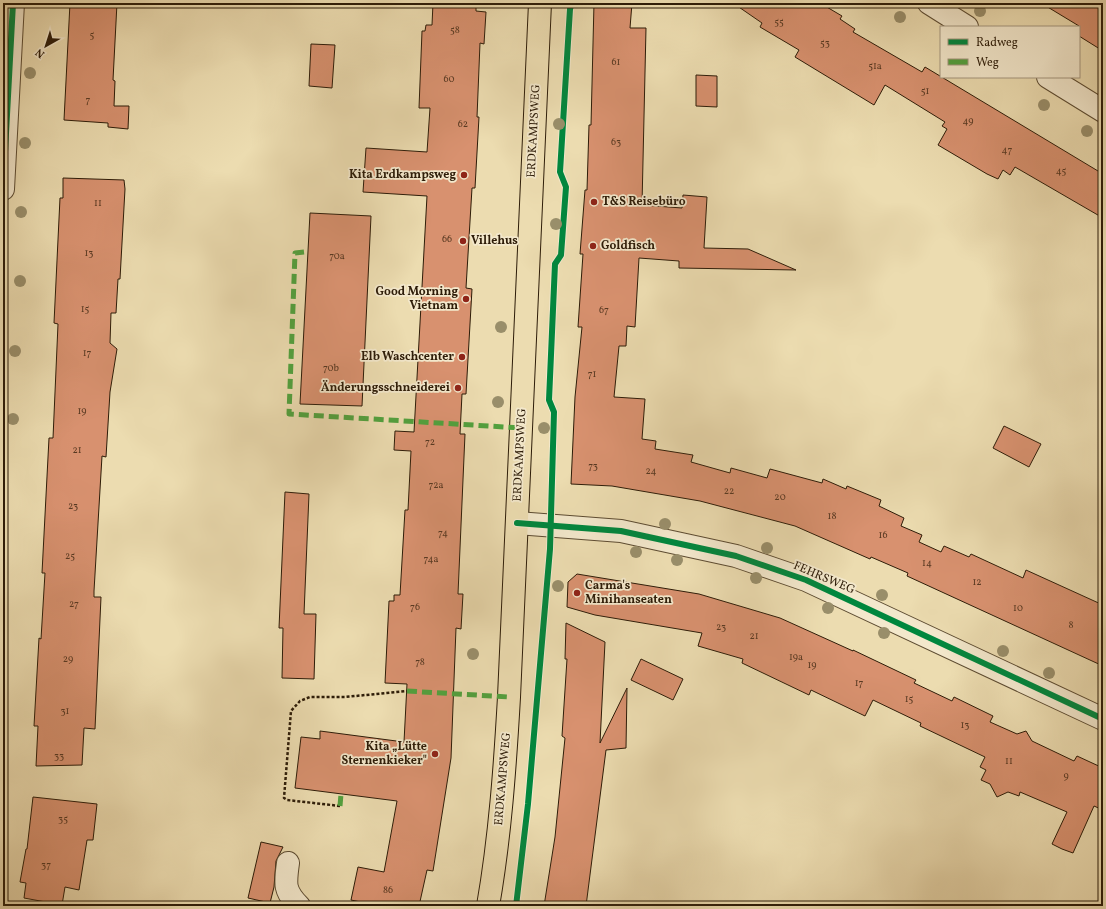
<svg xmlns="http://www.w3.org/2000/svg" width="1106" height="909" font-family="Vollkorn,serif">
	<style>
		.building { fill: #d8916f; stroke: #2d1c08 }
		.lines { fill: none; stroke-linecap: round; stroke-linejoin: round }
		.minor-casing { stroke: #5d4c32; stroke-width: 24 }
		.major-casing { stroke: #2d1c08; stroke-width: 24 }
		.path { stroke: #2d1c08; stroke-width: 2.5; stroke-dasharray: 3 2; stroke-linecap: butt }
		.minor { stroke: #f3e8cc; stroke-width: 22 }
		.major { stroke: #ecdcb0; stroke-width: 22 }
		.quiet { stroke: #52a13e; stroke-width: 5; stroke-dasharray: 10 5; stroke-linecap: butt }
		.cycleway-casing { stroke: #f3e8cc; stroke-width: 8 }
		.cycleway { stroke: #00873e; stroke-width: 6 }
		.tree { fill: #998e6a }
		.poi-dot { fill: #8f2418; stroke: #f3e8cc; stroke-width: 1.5 }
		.labels { text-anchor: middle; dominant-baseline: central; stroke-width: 3.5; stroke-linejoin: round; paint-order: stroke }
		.number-label { font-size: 10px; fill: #583922 }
		.street-label { font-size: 12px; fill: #2d1c08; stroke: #f3e8cc }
		.poi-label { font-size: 12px; font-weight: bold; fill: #2d1c08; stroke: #f3e8cc; text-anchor: end }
	</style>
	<rect width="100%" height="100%" fill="#ecdcb0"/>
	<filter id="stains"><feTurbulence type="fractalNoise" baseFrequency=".005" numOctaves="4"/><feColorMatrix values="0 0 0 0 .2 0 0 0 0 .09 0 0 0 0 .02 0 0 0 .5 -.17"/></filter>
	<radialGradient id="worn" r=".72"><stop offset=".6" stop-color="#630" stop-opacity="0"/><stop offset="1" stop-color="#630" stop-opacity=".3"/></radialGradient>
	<g class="building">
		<polygon points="70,3 117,3 113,80 115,81 114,106 129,106 128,129 108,127 108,123 64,120"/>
		<polygon points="433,3 476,3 476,11 486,12 484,44 480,43 477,117 479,117 475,188 472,188 466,288 472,289 466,394 462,394 460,434 465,434 458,594 463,594 461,629 456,628 451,758 433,871 427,870 419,906 369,906 370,904 351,900 358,867 384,872 397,801 295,788 301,737 320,739 320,731 404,742 407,684 385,683 389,601 394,601 394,595 400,595 405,510 408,510 411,451 394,450 395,431 414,432 427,196 363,192 366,148 427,152 430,108 419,108 422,31 425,31 426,25 432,25"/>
		<polygon points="594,3 632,3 630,28 646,28 642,205 682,208 683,195 707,197 704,248 748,249 796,270 679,268 679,261 639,258 635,327 627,326 626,346 619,346 614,397 645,399 642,439 656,441 655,449 693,455 691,462 730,473 731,468 767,478 770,469 822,483 823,479 846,489 847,486 881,500 879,506 904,518 901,526 922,535 919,542 941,552 944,546 969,557 971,554 1023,578 1026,570 1103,605 1103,666 907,576 908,573 871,557 870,559 795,526 700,501 612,486 571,484 575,397 582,327 578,327 583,254 580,254 585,190 587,190 589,125 591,125"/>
		<polygon points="733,3 820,3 842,16 840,19 855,29 853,32 922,72 925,67 1103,174 1103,218 1015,167 1010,175 1003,170 998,179 987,174 938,145 947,129 942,126 945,122 885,85 874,105 795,57 799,50 760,27 762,23"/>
		<polygon points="1041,3 1103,3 1103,51 1079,36 1079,26"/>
		<polygon points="311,44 335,45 332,88 309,86"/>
		<polygon points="696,75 717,76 717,107 696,106"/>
		<polygon points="63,178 124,180 125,189 120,279 118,279 116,313 111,313 110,343 117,349 110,392 106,457 102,456 94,591 94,597 101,597 95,729 84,728 82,765 36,766 38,726 34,726 39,638 41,639 45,573 42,573 49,438 53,438 58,324 54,323 60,198 63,198"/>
		<polygon points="310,213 371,216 362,406 300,404"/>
		<polygon points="1004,426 1041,444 1029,467 993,448"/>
		<polygon points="285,492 309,494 304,614 316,614 314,679 282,678 283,628 279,628"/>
		<polygon points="577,574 699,594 780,618 853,651 853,650 916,680 914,683 952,701 954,697 993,716 990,722 1017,734 1026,731 1032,741 1074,761 1077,756 1103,768 1103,810 1094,806 1073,853 1062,849 1052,844 1067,812 1020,792 1019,796 1008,792 997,797 990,784 981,780 986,770 980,767 985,757 920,726 921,723 873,700 865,716 811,690 809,695 742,663 743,659 698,646 702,633 595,615 567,607 568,582"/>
		<polygon points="566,623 605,642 600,743 627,688 626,748 606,750 586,906 544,906 555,837 565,738 562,736 567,659 565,659"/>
		<polygon points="641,659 683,679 673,700 631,680"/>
		<polygon points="33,797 97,804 93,840 87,840 79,890 65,887 62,905 24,898 26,883 20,882 26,849 27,849"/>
		<polygon points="261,842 283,847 276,861 274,887 270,903 248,898"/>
	</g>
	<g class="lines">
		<g class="minor-casing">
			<g id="minor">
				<polyline points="929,3 967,27"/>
				<polyline points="1048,77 1103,111"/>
				<polyline points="3,189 13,3"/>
				<polyline points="517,523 621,531 736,556 806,580 1103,719"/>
				<path d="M 288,863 C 285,884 284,891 299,906"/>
			</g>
		</g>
		<g class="major-casing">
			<path id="major" d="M 488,906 C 500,837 505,767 509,697 L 540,3"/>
		</g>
		<polyline class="path" points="340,806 287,800 284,798 291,711 300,701 310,697 345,697 407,691"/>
		<use href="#minor" class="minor"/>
		<use href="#major" class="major"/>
		<g class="quiet">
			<polyline points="304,252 295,253 289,414 522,428"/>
			<polyline points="407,691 509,697"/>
			<polyline points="340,806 341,794"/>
		</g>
		<g class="cycleway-casing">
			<g id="cycleway">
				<polyline points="3,189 13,3"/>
				<polyline points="517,523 621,531 736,556 806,580 1103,719"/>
				<polyline points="516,906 528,804 550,549 554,412 549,400 555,264 561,255 566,187 560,172 570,9 572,3"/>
			</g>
		</g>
		<use href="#cycleway" class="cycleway"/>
	</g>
	<g class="tree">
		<circle cx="980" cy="11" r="6"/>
		<circle cx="900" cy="17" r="6"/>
		<circle cx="30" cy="73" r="6"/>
		<circle cx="1044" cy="105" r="6"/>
		<circle cx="559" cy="124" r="6"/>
		<circle cx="1087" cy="131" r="6"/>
		<circle cx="25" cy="143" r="6"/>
		<circle cx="21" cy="212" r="6"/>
		<circle cx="556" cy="224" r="6"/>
		<circle cx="20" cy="281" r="6"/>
		<circle cx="501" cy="327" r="6"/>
		<circle cx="15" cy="351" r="6"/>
		<circle cx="498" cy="402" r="6"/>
		<circle cx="13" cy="419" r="6"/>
		<circle cx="544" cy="428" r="6"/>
		<circle cx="665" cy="524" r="6"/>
		<circle cx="767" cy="548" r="6"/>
		<circle cx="636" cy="552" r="6"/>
		<circle cx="677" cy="560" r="6"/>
		<circle cx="756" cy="578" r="6"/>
		<circle cx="558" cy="586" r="6"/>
		<circle cx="882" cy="595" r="6"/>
		<circle cx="828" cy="608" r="6"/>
		<circle cx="884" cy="633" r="6"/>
		<circle cx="1003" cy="651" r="6"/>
		<circle cx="473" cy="654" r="6"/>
		<circle cx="1049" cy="673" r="6"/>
	</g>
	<g class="poi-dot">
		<circle cx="464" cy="175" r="4"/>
		<circle cx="594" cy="202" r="4"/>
		<circle cx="463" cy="241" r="4"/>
		<circle cx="593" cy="246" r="4"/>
		<circle cx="466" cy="299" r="4"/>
		<circle cx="462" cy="357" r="4"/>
		<circle cx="458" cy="388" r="4"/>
		<circle cx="577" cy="593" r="4"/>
		<circle cx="435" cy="754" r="4"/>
	</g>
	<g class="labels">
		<g class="number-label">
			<text x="779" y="22">55</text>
			<text x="455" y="30">58</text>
			<text x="92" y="35">5</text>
			<text x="825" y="43">53</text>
			<text x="616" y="62">61</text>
			<text x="875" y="66">51a</text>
			<text x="449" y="79">60</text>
			<text x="925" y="91">51</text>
			<text x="88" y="100">7</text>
			<text x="968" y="121">49</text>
			<text x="463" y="124">62</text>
			<text x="616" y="142">63</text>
			<text x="1007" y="150">47</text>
			<text x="1061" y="171">45</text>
			<text x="98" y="203">11</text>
			<text x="447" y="239">66</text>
			<text x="89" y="253">13</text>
			<text x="337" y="256">70a</text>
			<text x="85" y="309">15</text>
			<text x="604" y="310">67</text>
			<text x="87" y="353">17</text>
			<text x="331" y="368">70b</text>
			<text x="592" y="374">71</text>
			<text x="82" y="411">19</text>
			<text x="430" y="442">72</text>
			<text x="77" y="450">21</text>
			<text x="593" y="466">73</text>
			<text x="651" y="471">24</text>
			<text x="436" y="485">72a</text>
			<text x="729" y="491">22</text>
			<text x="780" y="497">20</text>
			<text x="73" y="506">23</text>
			<text x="832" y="516">18</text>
			<text x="443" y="533">74</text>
			<text x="883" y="535">16</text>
			<text x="70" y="556">25</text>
			<text x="431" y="559">74a</text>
			<text x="927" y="563">14</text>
			<text x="977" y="582">12</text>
			<text x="74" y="604">27</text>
			<text x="415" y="607">76</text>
			<text x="1018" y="608">10</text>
			<text x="1071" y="625">8</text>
			<text x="721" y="627">23</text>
			<text x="754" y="636">21</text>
			<text x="796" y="657">19a</text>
			<text x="68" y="659">29</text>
			<text x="420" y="662">78</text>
			<text x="812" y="665">19</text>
			<text x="859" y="683">17</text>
			<text x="909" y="699">15</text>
			<text x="65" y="711">31</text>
			<text x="965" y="725">13</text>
			<text x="59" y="756">33</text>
			<text x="1009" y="761">11</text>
			<text x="1066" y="776">9</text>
			<text x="63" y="819">35</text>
			<text x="46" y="865">37</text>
			<text x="388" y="890">86</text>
		</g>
		<g class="street-label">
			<text transform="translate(534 131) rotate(-87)">ERDKAMPSWEG</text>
			<text transform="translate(520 455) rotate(-87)">ERDKAMPSWEG</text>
			<text transform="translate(824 578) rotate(23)">FEHRSWEG</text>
			<text transform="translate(503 779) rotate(-85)">ERDKAMPSWEG</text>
		</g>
		<g class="poi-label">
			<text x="456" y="175">Kita Erdkampsweg</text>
			<text x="602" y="202" text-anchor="start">T&amp;S Reisebüro</text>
			<text x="471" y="241" text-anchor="start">Villehus</text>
			<text x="601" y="246" text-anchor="start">Goldfisch</text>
			<text x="458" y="292">Good Morning<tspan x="458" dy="14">Vietnam</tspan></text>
			<text x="454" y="357">Elb Waschcenter</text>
			<text x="450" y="388">Änderungsschneiderei</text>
			<text x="585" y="586" text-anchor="start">Carma's<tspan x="585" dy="14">Minihanseaten</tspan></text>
			<text x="427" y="747">Kita „Lütte<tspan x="427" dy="14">Sternenkieker"</tspan></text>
		</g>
	</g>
	<rect width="1106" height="909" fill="none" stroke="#ecdcb0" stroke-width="16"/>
	<rect x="4" y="4" width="1098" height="901" fill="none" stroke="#2d1c08" stroke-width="2"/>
	<rect x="8" y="8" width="1090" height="893" fill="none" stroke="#2d1c08"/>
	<rect x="940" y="26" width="140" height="52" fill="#f3e8cc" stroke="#a4967e"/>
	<rect x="948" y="39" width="20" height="6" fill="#00873e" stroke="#a4967e"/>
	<text x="976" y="46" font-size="12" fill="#2d1c08">Radweg</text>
	<rect x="948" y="59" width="20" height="6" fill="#52a13e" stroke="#a4967e"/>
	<text x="976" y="66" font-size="12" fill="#2d1c08">Weg</text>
	<g transform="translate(46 46) rotate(219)" stroke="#f3e8cc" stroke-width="3" paint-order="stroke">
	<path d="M0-3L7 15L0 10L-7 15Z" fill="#2d1c08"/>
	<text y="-6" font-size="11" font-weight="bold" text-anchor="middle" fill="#2d1c08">N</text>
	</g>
	<rect width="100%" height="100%" filter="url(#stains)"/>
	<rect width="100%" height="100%" fill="url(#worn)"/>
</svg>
